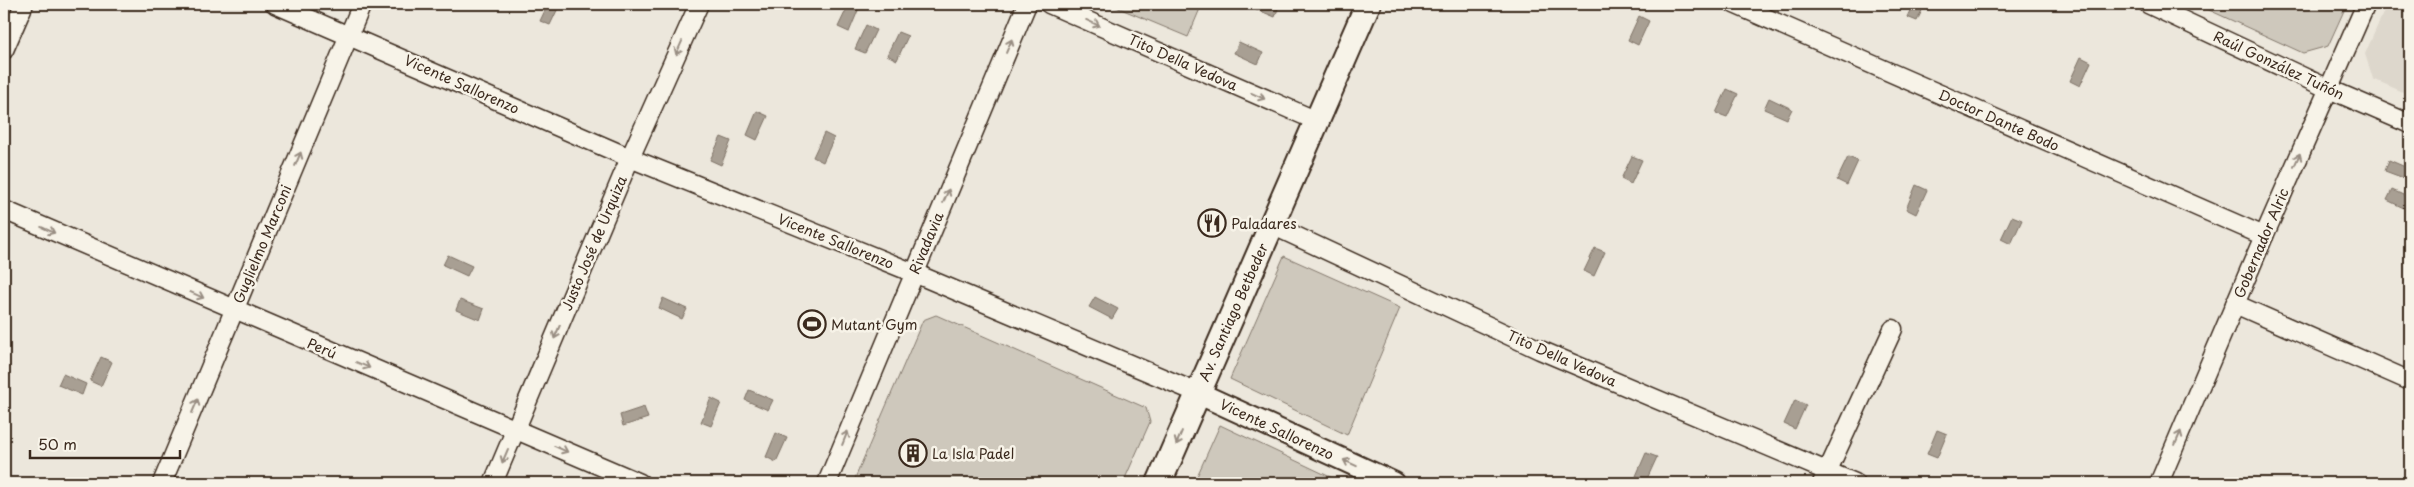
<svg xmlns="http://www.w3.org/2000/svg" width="2414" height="487" font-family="'Playpen Sans',sans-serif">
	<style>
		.built { fill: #ddd7cc }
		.green { fill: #cec8bc; stroke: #84796d }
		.water { fill: #a89f93; stroke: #7c7064 }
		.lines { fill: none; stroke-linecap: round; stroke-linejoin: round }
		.minor-casing { stroke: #3b2a1e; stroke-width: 21 }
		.tertiary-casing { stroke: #3b2a1e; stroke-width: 25 }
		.secondary-casing { stroke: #3b2a1e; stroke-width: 28 }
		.minor { stroke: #f7f3e8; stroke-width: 18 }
		.tertiary { stroke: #f7f3e8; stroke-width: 21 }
		.secondary { stroke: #f7f3e8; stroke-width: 24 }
		.oneway { stroke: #998e83 }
		.labels { text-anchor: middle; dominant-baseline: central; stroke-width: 5; stroke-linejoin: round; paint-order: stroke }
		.street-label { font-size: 14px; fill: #3b2a1e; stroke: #f7f3e8 }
		.poi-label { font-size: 14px; fill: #3b2a1e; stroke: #f7f3e8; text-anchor: start }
	</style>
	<rect width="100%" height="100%" fill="#ece7dc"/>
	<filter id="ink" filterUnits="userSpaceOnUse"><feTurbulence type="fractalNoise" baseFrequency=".02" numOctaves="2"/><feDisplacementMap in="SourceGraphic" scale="10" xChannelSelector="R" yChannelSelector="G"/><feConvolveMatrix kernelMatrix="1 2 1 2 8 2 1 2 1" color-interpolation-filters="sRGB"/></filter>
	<g filter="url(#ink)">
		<polygon class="built" points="2387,4 2410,4 2410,95 2373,79 2365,54"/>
		<g class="green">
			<polygon points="1109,4 1202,4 1188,37"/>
			<polygon points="2196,4 2347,4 2328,46 2303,53"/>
			<polygon points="1284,256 1400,308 1347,435 1230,379"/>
			<polygon points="936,315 1146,408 1150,422 1123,483 853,483 923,320"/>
			<polygon points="1220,425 1343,483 1194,483"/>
		</g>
		<g class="water">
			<polygon points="548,4 560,4 550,25 540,21"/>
			<polygon points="849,4 859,8 849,32 838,27"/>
			<polygon points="1252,4 1273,4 1279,6 1275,17 1251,7"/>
			<polygon points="1913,4 1925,4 1917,21 1907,17"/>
			<polygon points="1639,16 1649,21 1638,45 1628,40"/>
			<polygon points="866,25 876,30 865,53 855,49"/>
			<polygon points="898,32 908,36 897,60 887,55"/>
			<polygon points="1239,42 1263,53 1258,64 1234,53"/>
			<polygon points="2081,57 2091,62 2080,86 2070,81"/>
			<polygon points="1727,89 1738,94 1727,117 1716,113"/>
			<polygon points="1769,98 1792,109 1787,119 1764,109"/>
			<polygon points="757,111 768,116 757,140 747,135"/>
			<polygon points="824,133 834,138 823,162 813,157"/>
			<polygon points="721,137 731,141 721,165 710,160"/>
			<polygon points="1632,156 1642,160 1631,184 1621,179"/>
			<polygon points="1848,157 1858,161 1847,185 1837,180"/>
			<polygon points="2389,160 2410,169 2409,180 2385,171"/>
			<polygon points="1916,185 1927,190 1916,214 1906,209"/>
			<polygon points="2392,190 2410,198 2410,211 2387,200"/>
			<polygon points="2012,216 2022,220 2011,244 2001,239"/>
			<polygon points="1595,248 1605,252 1594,276 1584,271"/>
			<polygon points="448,255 472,266 467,276 443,265"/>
			<polygon points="1095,297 1118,309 1112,319 1089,307"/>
			<polygon points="663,298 687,309 682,319 659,308"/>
			<polygon points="460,300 484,309 480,320 456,310"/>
			<polygon points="101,357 112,362 101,386 90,381"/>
			<polygon points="63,374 86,384 82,395 58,385"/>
			<polygon points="749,390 773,400 768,410 745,400"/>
			<polygon points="711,398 721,403 711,426 701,422"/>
			<polygon points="1795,400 1806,405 1795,429 1784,424"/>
			<polygon points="644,407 648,418 623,426 620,415"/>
			<polygon points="1937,430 1947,434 1937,458 1927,454"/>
			<polygon points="776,433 787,438 776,462 766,457"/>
			<polygon points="1646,453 1657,457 1646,481 1636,476"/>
		</g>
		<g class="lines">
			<g class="minor-casing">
				<g id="minor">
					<polyline points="275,4 630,158 914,273 1198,393"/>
					<polyline points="1049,4 1317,121"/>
					<polyline points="1734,4 2264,236"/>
					<polyline points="2148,4 2329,89 2410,124"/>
					<polyline points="4,50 24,4"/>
					<polyline points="4,210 640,483"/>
					<polyline points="1272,225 1540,350 1855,483"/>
					<polyline points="2235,304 2410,381"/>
					<polyline points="162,483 362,4"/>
					<polyline points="493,483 630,158 699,4"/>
					<polyline points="827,483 1027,4"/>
					<polyline points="1822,483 1893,329"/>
					<polyline points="2159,483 2264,236 2366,4"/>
				</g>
			</g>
			<g class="tertiary-casing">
				<polyline id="tertiary" points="1198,393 1394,483"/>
			</g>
			<g class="secondary-casing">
				<polyline id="secondary" points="1159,483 1368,4"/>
			</g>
			<use href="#minor" class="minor"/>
			<use href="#tertiary" class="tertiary"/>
			<use href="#secondary" class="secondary"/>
		</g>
		<defs><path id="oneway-shaft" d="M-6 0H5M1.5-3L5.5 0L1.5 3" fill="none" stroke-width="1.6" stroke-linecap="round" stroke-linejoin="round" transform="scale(1.25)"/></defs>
		<g class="oneway">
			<use href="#oneway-shaft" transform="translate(1093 23) rotate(24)"/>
			<use href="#oneway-shaft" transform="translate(1009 46) rotate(-67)"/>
			<use href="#oneway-shaft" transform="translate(679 48) rotate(114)"/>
			<use href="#oneway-shaft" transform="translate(1258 96) rotate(24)"/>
			<use href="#oneway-shaft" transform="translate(298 159) rotate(-67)"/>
			<use href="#oneway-shaft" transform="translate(2297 160) rotate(-66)"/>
			<use href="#oneway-shaft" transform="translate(946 196) rotate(-67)"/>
			<use href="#oneway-shaft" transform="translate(48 230) rotate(24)"/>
			<use href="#oneway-shaft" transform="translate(197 295) rotate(24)"/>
			<use href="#oneway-shaft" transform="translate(557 332) rotate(113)"/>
			<use href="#oneway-shaft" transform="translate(363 365) rotate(23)"/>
			<use href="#oneway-shaft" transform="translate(195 406) rotate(-67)"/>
			<use href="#oneway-shaft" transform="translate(845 438) rotate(-68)"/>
			<use href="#oneway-shaft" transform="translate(1179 438) rotate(113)"/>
			<use href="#oneway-shaft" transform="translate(2178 438) rotate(-67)"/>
			<use href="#oneway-shaft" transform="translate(561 449) rotate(24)"/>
			<use href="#oneway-shaft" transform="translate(505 456) rotate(113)"/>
			<use href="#oneway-shaft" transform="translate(1350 463) rotate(-155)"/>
		</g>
	</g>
	<defs>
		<g id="restaurant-ring" transform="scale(1.4375)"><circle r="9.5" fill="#f7f3e8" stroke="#3b2a1e" stroke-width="1.5"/><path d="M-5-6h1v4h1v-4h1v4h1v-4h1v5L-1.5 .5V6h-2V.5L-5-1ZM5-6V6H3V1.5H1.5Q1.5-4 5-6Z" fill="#3b2a1e"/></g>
		<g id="stadium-ring" transform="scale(1.4375)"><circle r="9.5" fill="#f7f3e8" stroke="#3b2a1e" stroke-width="1.5"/><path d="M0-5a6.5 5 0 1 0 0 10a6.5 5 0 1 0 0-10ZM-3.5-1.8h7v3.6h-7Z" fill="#3b2a1e"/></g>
		<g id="building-ring" transform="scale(1.4375)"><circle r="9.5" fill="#f7f3e8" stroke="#3b2a1e" stroke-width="1.5"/><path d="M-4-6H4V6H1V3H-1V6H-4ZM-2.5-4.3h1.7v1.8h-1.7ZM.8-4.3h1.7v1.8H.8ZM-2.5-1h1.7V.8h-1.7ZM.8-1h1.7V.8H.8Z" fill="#3b2a1e"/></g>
	</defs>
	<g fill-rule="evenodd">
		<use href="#restaurant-ring" x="1212" y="223"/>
		<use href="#stadium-ring" x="812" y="324"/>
		<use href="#building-ring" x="913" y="453"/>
	</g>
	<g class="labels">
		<g class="street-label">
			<text transform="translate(1183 62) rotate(24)">Tito Della Vedova</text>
			<text transform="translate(2279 65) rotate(25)">Raúl González Tuñón</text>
			<text transform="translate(462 84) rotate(24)">Vicente Sallorenzo</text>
			<text transform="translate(1999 120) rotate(24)">Doctor Dante Bodo</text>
			<text transform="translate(836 241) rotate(22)">Vicente Sallorenzo</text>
			<text transform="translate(594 243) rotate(-67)">Justo José de Urquiza</text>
			<text transform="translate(926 243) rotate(-67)">Rivadavia</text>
			<text transform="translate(2261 243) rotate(-67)">Gobernador Alric</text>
			<text transform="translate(262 244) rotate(-67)">Guglielmo Marconi</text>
			<text transform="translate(1233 312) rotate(-66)">Av. Santiago Betbeder</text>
			<text transform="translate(322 348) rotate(23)">Perú</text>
			<text transform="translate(1562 358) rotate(24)">Tito Della Vedova</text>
			<text transform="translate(1277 429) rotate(25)">Vicente Sallorenzo</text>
		</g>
		<g class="poi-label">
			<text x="1231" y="223">Paladares</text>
			<text x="831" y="324">Mutant Gym</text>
			<text x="932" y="453">La Isla Padel</text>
		</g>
	</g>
	<rect width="2414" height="487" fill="none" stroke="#f7f3e8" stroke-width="20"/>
	<rect x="10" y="10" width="2394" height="467" fill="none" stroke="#3b2a1e" stroke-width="2" filter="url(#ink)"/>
	<path d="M30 450v8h150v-8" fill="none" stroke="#3b2a1e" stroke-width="2.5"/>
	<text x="38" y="450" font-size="15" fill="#3b2a1e" stroke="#f7f3e8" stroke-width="4" paint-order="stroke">50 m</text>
</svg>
